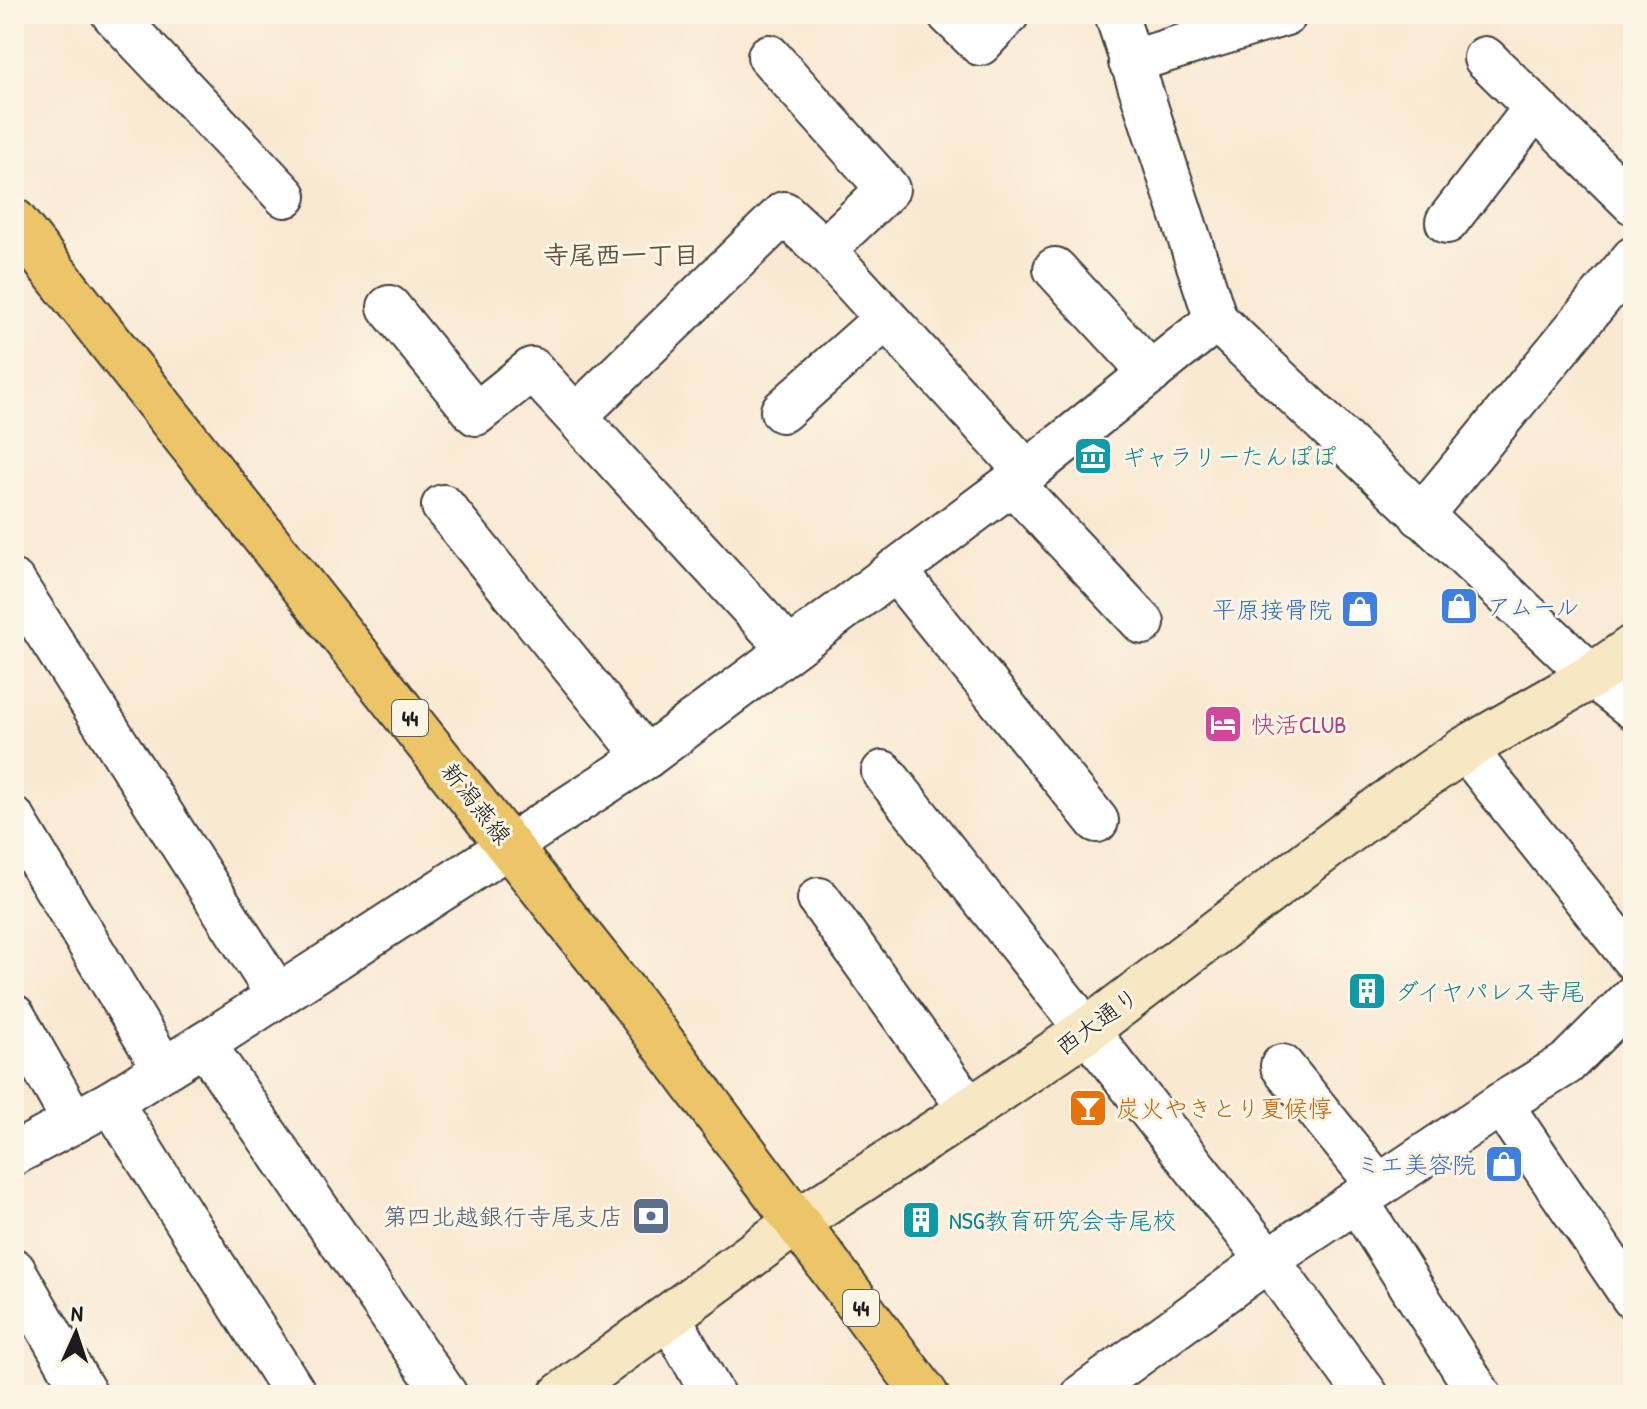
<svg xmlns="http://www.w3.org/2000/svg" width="1647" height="1409" font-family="'Patrick Hand','Klee One',sans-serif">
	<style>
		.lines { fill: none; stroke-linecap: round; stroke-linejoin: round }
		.street-casing { stroke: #3d3b37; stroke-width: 46 }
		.secondary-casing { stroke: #3d3b37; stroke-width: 48 }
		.primary-casing { stroke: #3d3b37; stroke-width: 48 }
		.street { stroke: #fff; stroke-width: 42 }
		.secondary { stroke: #f7e8c3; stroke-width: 44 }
		.primary { stroke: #ecc569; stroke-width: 44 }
		.labels { text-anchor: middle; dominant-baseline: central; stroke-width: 6; stroke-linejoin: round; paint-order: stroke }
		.shield { fill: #fcf5e5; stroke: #5f5d58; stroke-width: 2 }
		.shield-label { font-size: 22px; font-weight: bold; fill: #1c1c1c }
		.culture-label { font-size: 24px; fill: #0d838f; stroke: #fcf5e5; text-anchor: start }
		.shop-label { font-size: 24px; fill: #366cbe; stroke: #fcf5e5; text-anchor: end }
		.hotel-label { font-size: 24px; fill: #b23c85; stroke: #fcf5e5; text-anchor: start }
		.street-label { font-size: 24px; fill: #1c1c1c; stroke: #fcf5e5 }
		.food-label { font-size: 24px; fill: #c56008; stroke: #fcf5e5; text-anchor: start }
		.service-label { font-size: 24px; fill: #4e5e75; stroke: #fcf5e5; text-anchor: end }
		.neighbourhood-label { font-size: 26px; font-weight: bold; fill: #605042; stroke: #fcf5e5 }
	</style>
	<rect width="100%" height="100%" fill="#fcf5e5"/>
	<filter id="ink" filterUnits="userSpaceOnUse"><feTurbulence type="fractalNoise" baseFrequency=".0125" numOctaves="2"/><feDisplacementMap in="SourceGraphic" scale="16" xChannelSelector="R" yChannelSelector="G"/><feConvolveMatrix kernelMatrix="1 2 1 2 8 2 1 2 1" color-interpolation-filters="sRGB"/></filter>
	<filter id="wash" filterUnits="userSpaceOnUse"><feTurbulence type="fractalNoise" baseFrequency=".006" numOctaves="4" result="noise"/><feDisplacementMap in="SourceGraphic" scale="32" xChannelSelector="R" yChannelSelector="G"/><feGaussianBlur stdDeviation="1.8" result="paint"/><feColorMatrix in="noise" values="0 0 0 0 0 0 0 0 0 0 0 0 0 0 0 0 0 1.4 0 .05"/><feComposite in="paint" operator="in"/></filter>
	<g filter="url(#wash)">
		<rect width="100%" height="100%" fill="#f9e9d3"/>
	</g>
	<g filter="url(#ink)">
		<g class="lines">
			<g class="street-casing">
				<g id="street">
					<polyline points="113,14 285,196"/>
					<polyline points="949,14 980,44 1008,14"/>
					<polyline points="1116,14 1216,320 1592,676 1633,708"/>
					<polyline points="769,56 888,189 824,250"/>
					<polyline points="1485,58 1633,203"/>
					<polyline points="1130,62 1286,14"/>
					<polyline points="1447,222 1535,108"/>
					<polyline points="1055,269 1151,373"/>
					<polyline points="389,307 476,414 532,369 789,649"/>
					<polyline points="782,411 885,319"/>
					<polyline points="577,415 784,213 824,250 1027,472"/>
					<polyline points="1012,483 1143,623"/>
					<polyline points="443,506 646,757"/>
					<polyline points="1421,516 1633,258"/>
					<polyline points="895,570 1097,821"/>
					<polyline points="14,582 278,996"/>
					<polyline points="1465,749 1633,959"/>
					<polyline points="883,772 1268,1260 1367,1395"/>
					<polyline points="14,819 164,1069"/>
					<polyline points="819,899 970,1110"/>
					<polyline points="14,1016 74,1122"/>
					<polyline points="204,1044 446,1395"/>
					<polyline points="1282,1066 1379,1186"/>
					<polyline points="111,1102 296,1395"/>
					<polyline points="1501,1104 1633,1298"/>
					<polyline points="14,1154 111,1102 204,1044 646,757 1027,472 1216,320"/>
					<polyline points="1357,1201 1480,1395"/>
					<polyline points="14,1270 86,1395"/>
					<polyline points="669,1316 713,1395"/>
					<polyline points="1083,1395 1268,1260 1501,1104 1566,1064 1633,997"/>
				</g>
			</g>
			<g class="secondary-casing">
				<polyline id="secondary" points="561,1395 798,1221 970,1110 1086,1031 1382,806 1465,749 1592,676 1633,647"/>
			</g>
			<g class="primary-casing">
				<polyline id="primary" points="14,221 633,1003 926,1395"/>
			</g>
			<use href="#street" class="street"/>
			<use href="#secondary" class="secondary"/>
			<use href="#primary" class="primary"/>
		</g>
	</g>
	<defs>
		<g id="museum-square" transform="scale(2)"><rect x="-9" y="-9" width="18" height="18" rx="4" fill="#0f9aa8" stroke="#fcf5e5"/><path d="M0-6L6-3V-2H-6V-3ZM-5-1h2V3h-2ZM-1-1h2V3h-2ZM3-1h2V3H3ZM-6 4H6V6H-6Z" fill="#fff"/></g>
		<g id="shop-square" transform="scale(2)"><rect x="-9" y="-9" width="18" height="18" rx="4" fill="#3f7fe0" stroke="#fcf5e5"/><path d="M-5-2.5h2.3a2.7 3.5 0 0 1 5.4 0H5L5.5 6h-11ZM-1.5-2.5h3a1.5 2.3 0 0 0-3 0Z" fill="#fff"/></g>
		<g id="hotel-square" transform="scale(2)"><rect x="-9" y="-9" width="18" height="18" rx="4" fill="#d1479c" stroke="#fcf5e5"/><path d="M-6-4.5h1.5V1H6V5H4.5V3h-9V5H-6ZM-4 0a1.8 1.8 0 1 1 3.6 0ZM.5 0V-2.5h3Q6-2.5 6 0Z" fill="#fff"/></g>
		<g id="building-square" transform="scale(2)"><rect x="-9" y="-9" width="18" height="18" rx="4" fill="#0f9aa8" stroke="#fcf5e5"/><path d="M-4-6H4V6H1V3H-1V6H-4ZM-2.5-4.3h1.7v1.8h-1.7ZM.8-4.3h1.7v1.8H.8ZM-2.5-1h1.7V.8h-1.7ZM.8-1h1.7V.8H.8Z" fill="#fff"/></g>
		<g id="bar-square" transform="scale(2)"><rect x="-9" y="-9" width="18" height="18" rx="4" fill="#e8710a" stroke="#fcf5e5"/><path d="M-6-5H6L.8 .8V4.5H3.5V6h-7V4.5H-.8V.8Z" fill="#fff"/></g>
		<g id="bank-square" transform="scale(2)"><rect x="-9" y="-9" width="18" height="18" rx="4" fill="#5c6f8a" stroke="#fcf5e5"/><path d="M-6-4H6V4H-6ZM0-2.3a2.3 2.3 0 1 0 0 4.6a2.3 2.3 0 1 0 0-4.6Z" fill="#fff"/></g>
	</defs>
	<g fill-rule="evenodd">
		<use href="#museum-square" x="1093" y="456"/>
		<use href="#shop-square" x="1459" y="606"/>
		<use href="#shop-square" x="1360" y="609"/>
		<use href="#hotel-square" x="1223" y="724"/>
		<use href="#building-square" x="1367" y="991"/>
		<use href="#bar-square" x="1088" y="1108"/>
		<use href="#shop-square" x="1504" y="1164"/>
		<use href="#bank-square" x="651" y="1216"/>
		<use href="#building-square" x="921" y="1220"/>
	</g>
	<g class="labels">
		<g class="shield">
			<rect x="392" y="700" width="36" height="36" rx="6"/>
			<rect x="843" y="1290" width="36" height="36" rx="6"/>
		</g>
		<g class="shield-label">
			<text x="410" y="718">44</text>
			<text x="861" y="1308">44</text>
		</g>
		<g class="culture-label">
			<text x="1121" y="456">ギャラリーたんぽぽ</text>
			<text x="1395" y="991">ダイヤパレス寺尾</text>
			<text x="949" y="1220">NSG教育研究会寺尾校</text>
		</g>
		<g class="shop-label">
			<text x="1487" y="606" text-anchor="start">アムール</text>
			<text x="1332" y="609">平原接骨院</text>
			<text x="1476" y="1164">ミエ美容院</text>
		</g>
		<g class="hotel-label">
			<text x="1251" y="724">快活CLUB</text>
		</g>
		<g class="street-label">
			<text transform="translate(477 803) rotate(52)">新潟燕線</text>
			<text transform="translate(1097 1021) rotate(-36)">西大通り</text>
		</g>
		<g class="food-label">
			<text x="1116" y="1108">炭火やきとり夏候惇</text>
		</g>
		<g class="service-label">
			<text x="623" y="1216">第四北越銀行寺尾支店</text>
		</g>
		<g class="neighbourhood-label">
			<text x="621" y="254">寺尾西一丁目</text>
		</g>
	</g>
	<rect width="1647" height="1409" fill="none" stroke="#fcf5e5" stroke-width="48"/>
	<g transform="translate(76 1333) rotate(3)" stroke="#fcf5e5" stroke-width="6" paint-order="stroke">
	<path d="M0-6L14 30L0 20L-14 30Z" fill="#1c1c1c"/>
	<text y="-12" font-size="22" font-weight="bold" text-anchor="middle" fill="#1c1c1c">N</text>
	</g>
</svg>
